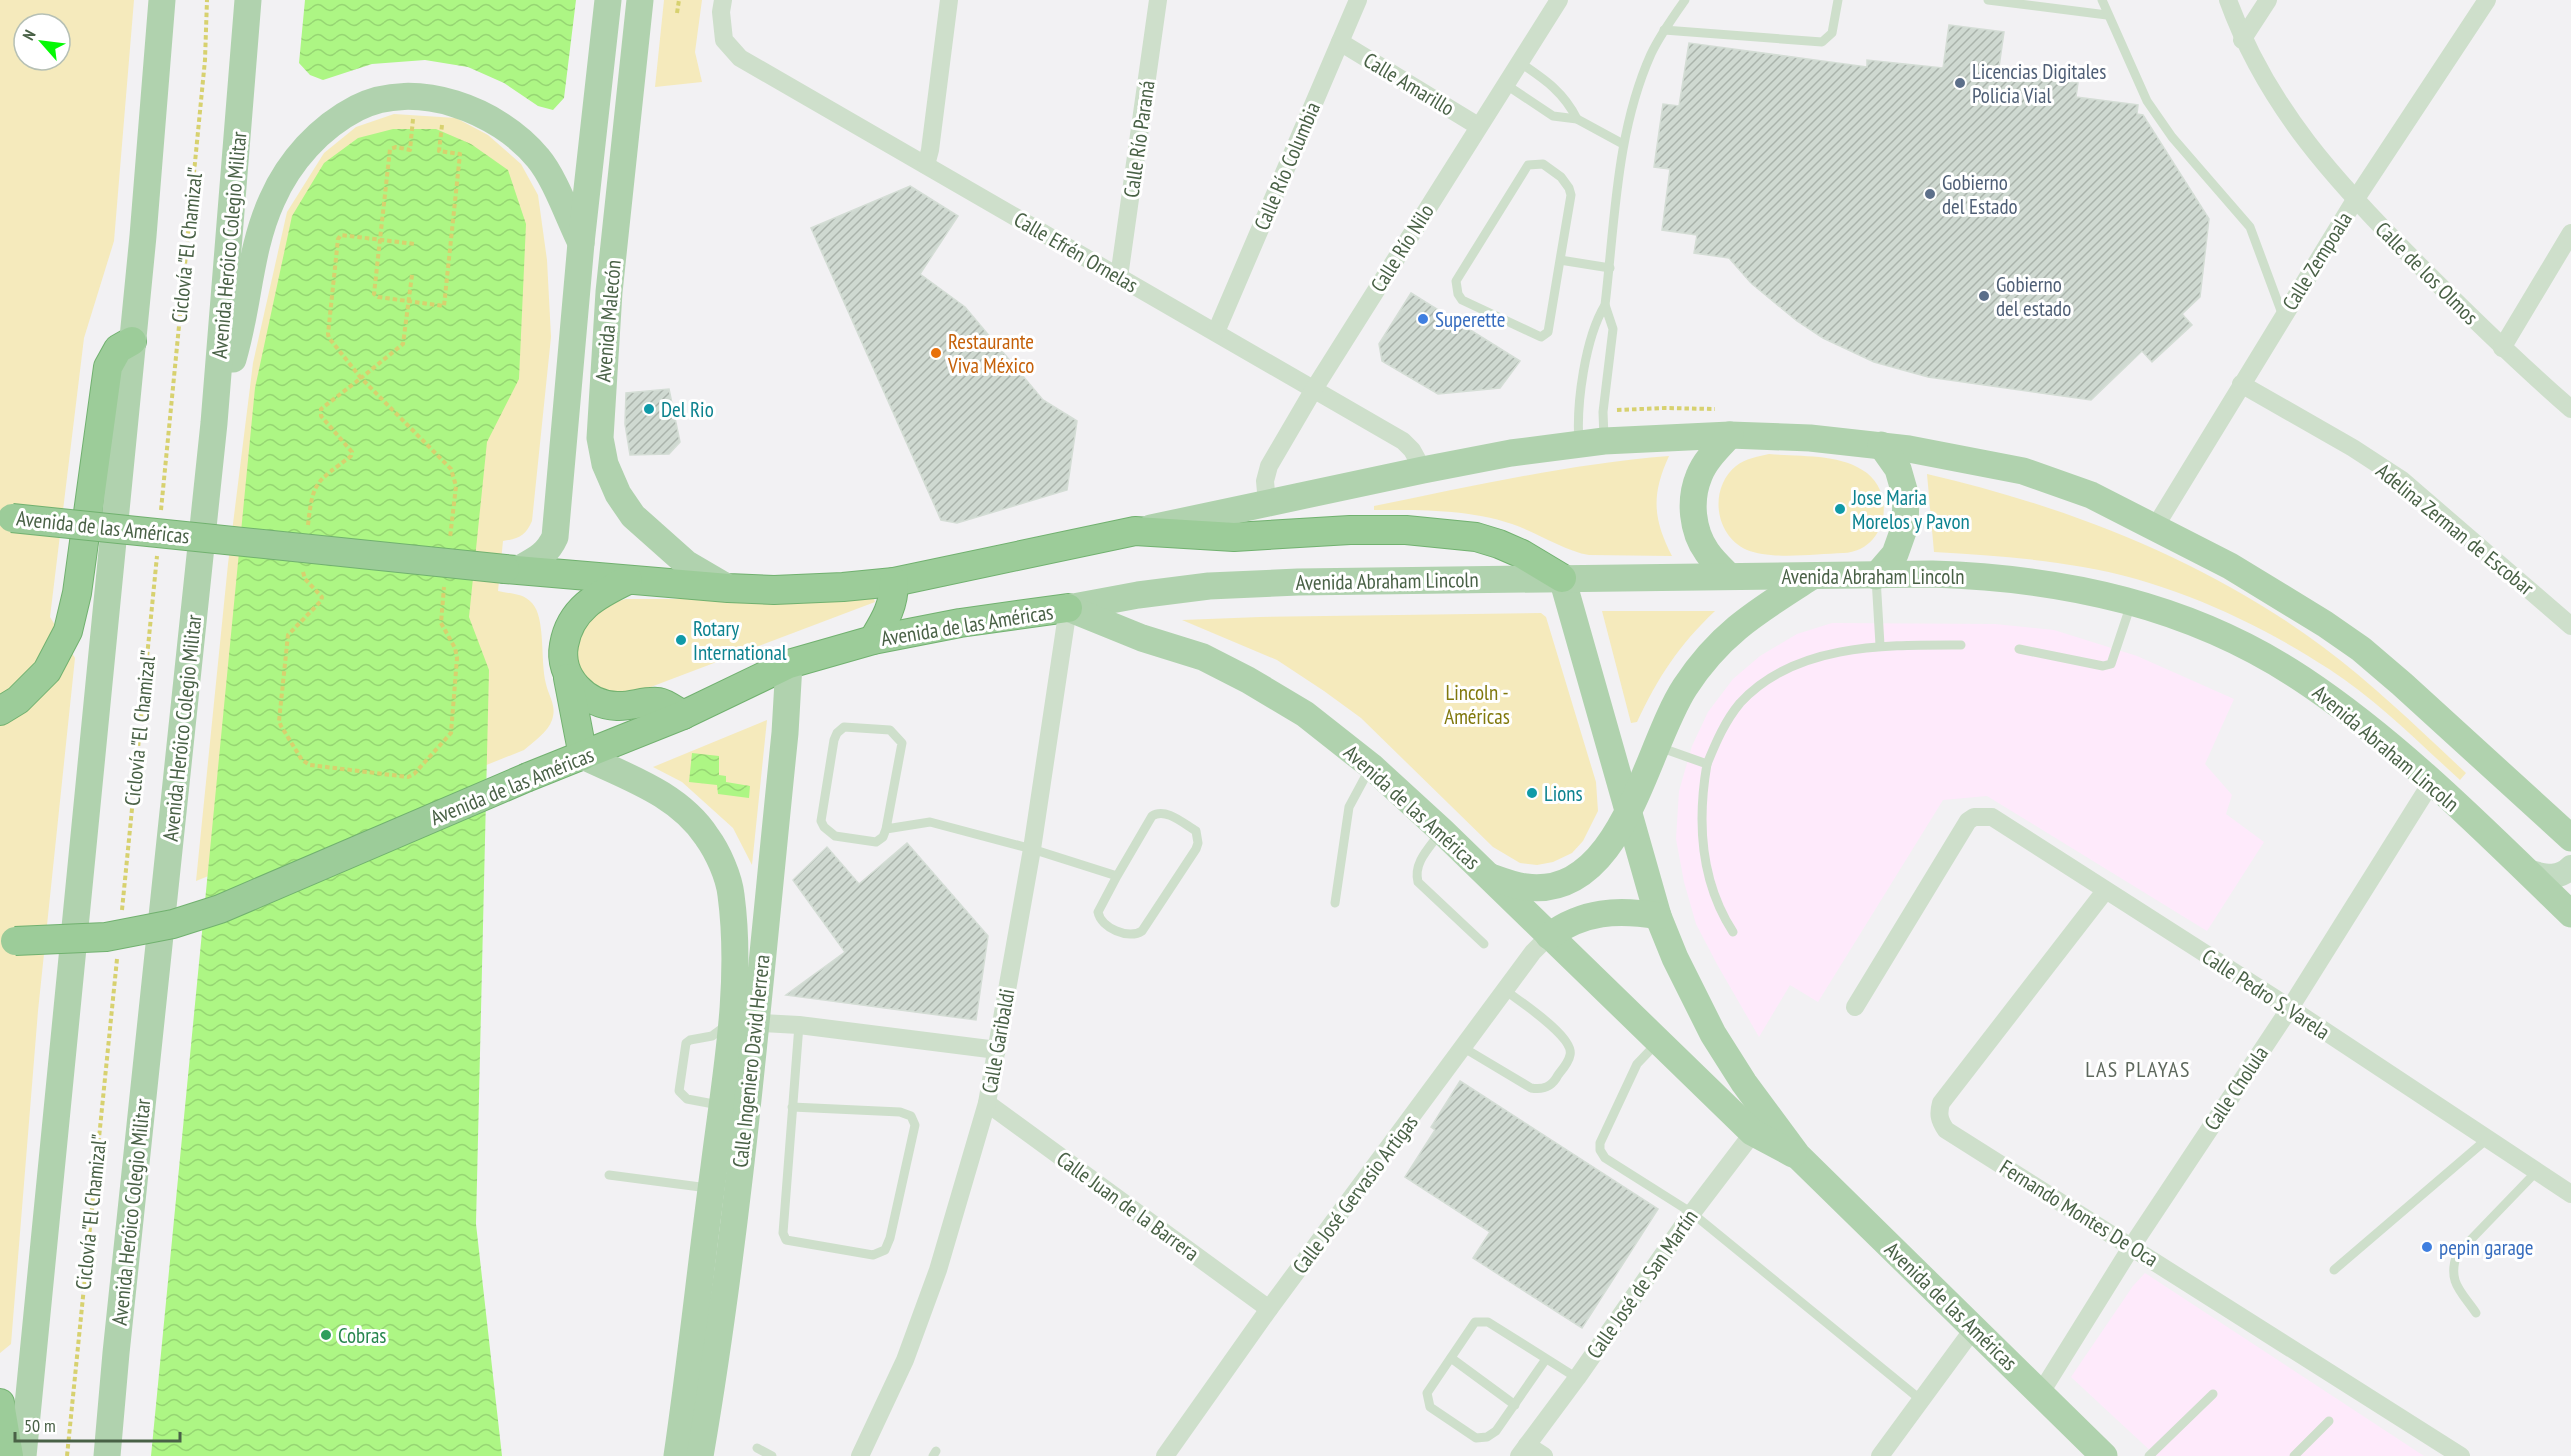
<svg xmlns="http://www.w3.org/2000/svg" width="2571" height="1456" font-family="'PT Sans Narrow',sans-serif">
	<style>
		.commercial { fill: #feeafb }
		.green { fill: #f5eabc; fill-rule: evenodd }
		.water { fill: url(#water-waves) }
		.building { fill: url(#building-hatch); stroke: #d4ddd5; stroke-width: 1.5 }
		.lines { fill: none; stroke-linecap: round; stroke-linejoin: round }
		.trunk-casing { stroke: #71b16f; stroke-width: 30 }
		.path { stroke: #d7d16f; stroke-width: 4; stroke-dasharray: 4.5 3; stroke-linecap: butt }
		.service { stroke: #cedfcb; stroke-width: 9 }
		.minor { stroke: #cedfcb; stroke-width: 18 }
		.secondary { stroke: #c3dbc2; stroke-width: 24 }
		.primary { stroke: #b0d2ae; stroke-width: 27 }
		.trunk { stroke: #9ccc99; stroke-width: 28 }
		.trunk-bridge-casing { stroke: #71b16f; stroke-width: 30; stroke-linecap: butt }
		.trunk-bridge { stroke: #9ccc99; stroke-width: 28 }
		.service-dot { fill: #5c6f8a; stroke: #fff; stroke-width: 2 }
		.shop-dot { fill: #3f7fe0; stroke: #fff; stroke-width: 2 }
		.food-dot { fill: #e8710a; stroke: #fff; stroke-width: 2 }
		.culture-dot { fill: #0f9aa8; stroke: #fff; stroke-width: 2 }
		.leisure-dot { fill: #2e9e5b; stroke: #fff; stroke-width: 2 }
		.labels { text-anchor: middle; dominant-baseline: central; stroke-width: 6; stroke-linejoin: round; paint-order: stroke }
		.service-label { font-size: 21px; fill: #4e5e75; stroke: #fff; text-anchor: start }
		.street-label { font-size: 21px; fill: #496146; stroke: #fff }
		.shop-label { font-size: 21px; fill: #366cbe; stroke: #fff; text-anchor: start }
		.food-label { font-size: 21px; fill: #c56008; stroke: #fff; text-anchor: start }
		.culture-label { font-size: 21px; fill: #0d838f; stroke: #fff; text-anchor: start }
		.park-label { font-size: 21px; fill: #80780d; stroke: #fff }
		.leisure-label { font-size: 21px; fill: #27864d; stroke: #fff; text-anchor: start }
		.neighbourhood-label { font-size: 22px; letter-spacing: 1.5px; fill: #5d675c; stroke: #fff }
	</style>
	<defs>
		<pattern id="water-waves" width="16" height="10" patternUnits="userSpaceOnUse" patternTransform="scale(1.5)"><rect width="16" height="10" fill="#adf684"/><path d="M0 5q4-4 8 0t8 0" fill="none" stroke="#96d573"/></pattern>
		<pattern id="building-hatch" width="6" height="6" patternUnits="userSpaceOnUse" patternTransform="scale(1.5)"><rect width="6" height="6" fill="#cfd9d1"/><path d="M-1 1l2-2M0 6l6-6M5 7l2-2" fill="none" stroke="#aab3ab"/></pattern>
	</defs>
	<rect width="100%" height="100%" fill="#f2f1f3"/>
	<g class="commercial">
		<polygon points="1832,623 1995,624 2054,630 2137,656 2234,699 2205,764 2232,795 2226,814 2264,842 2207,931 1987,796 1943,800 1818,1002 1790,985 1759,1037 1718,966 1696,924 1684,882 1676,839 1679,791 1692,746 1708,712 1733,679 1760,656 1797,634"/>
		<polygon points="2145,1273 2424,1456 2156,1456 2071,1377 2133,1286"/>
	</g>
	<g class="green">
		<path d="M 0,0 L 134,0 L 114,241 L 84,338 L 50,617 L 75,658 L 38,1011 L 11,1344 L 0,1353 ZM 24,24 L 60,24 L 60,60 L 24,60 Z"/>
		<polygon points="664,0 702,0 695,52 702,82 655,87"/>
		<path d="M 394,114 L 456,118 L 488,135 L 521,164 L 538,195 L 547,260 L 551,337 L 532,521 C 526,535 519,539 503,541 L 498,591 C 511,594 523,593 532,603 C 546,618 540,661 546,684 C 549,697 557,706 552,720 C 548,732 533,742 524,750 L 196,881 L 228,564 L 253,363 L 287,212 L 324,153 L 356,127 Z"/>
		<path d="M 1769,454 C 1801,457 1841,453 1867,473 C 1898,498 1884,552 1843,553 C 1816,554 1771,560 1747,550 C 1715,536 1708,489 1736,466 C 1746,458 1757,457 1769,454 Z"/>
		<path d="M 1669,456 C 1651,495 1653,519 1672,556 L 1589,555 C 1565,551 1536,532 1512,524 C 1468,509 1419,510 1374,510 L 1374,506 C 1472,486 1569,464 1669,456 Z"/>
		<path d="M 1927,474 C 2069,507 2206,560 2323,647 C 2374,685 2420,730 2466,773 L 2460,780 C 2418,742 2377,700 2329,669 C 2255,621 2170,582 2083,567 C 2033,558 1984,555 1934,552 Z"/>
		<polygon points="626,599 874,599 875,602 627,696 606,694 587,682 578,669 574,650 579,631 605,605"/>
		<path d="M 1602,611 L 1715,611 C 1679,645 1658,677 1637,722 L 1631,723 Z"/>
		<polygon points="1541,613 1546,617 1596,782 1598,811 1583,841 1572,853 1553,862 1537,865 1520,863 1493,847 1361,718 1324,691 1277,660 1182,620 1260,617"/>
		<polygon points="767,720 752,865 733,828 682,782 653,767"/>
	</g>
	<g class="water">
		<polygon points="305,0 576,0 564,98 553,110 538,106 504,83 468,67 425,60 372,64 323,80 310,75 299,63"/>
		<polygon points="393,129 436,129 471,144 508,170 526,224 519,379 487,442 469,617 489,670 476,1224 502,1456 151,1456 255,388 292,216 324,163 358,138"/>
		<polygon points="692,753 719,756 719,775 726,776 726,782 750,786 749,798 718,794 717,785 689,782"/>
	</g>
	<g class="building">
		<polygon points="1949,25 2004,32 1998,74 2078,83 2076,97 2138,105 2137,114 2143,115 2209,219 2200,297 2182,314 2192,325 2152,362 2142,351 2091,400 1928,377 1874,362 1823,338 1797,321 1751,283 1729,258 1694,253 1697,235 1662,230 1670,169 1654,167 1663,104 1679,106 1689,43 1867,67 1867,60 1943,68"/>
		<polygon points="910,186 958,216 920,274 965,307 1043,400 1077,421 1067,490 957,523 941,520 811,228"/>
		<polygon points="1411,293 1520,361 1500,388 1438,394 1382,361 1379,344"/>
		<polygon points="669,389 680,442 669,454 630,455 625,424 626,393"/>
		<polygon points="907,843 988,936 976,1020 786,995 845,952 793,880 827,847 859,884"/>
		<polygon points="1460,1081 1658,1209 1582,1328 1473,1258 1490,1232 1405,1177 1435,1130 1431,1127"/>
	</g>
	<g class="lines">
		<g class="trunk-casing">
			<g id="trunk">
				<polyline points="505,569 728,588 774,590 843,587 894,582 1135,531 1234,537 1350,530 1406,530 1476,537 1499,544 1522,554 1562,578"/>
				<path d="M 628,580 C 597,595 570,609 564,645 C 558,677 586,705 617,706 C 631,707 645,700 659,702 C 666,703 676,711 683,715"/>
				<path d="M 873,640 C 885,620 894,606 894,582"/>
				<polyline points="568,678 583,756"/>
				<polyline points="0,711 18,700 47,671 68,631 77,593 108,367 118,349 132,341"/>
				<polyline points="528,777 683,715 789,664 873,640 960,623 1068,608"/>
				<polyline points="0,1403 9,1456"/>
			</g>
		</g>
		<g class="path">
			<polyline points="677,13 679,0"/>
			<polyline points="413,119 410,150 396,147 390,149 374,294 378,297 444,306 460,154 439,151 442,125"/>
			<polyline points="412,275 403,344 361,378 451,469 456,486 450,538"/>
			<polyline points="1617,410 1665,408 1715,409"/>
			<polyline points="161,510 205,60 207,0"/>
			<path d="M 308,525 C 313,480 316,483 351,456 L 352,452 L 321,416 L 321,409 L 361,378 L 329,338 L 328,334 L 338,239 L 341,235 L 415,244"/>
			<polyline points="303,572 305,579 322,597 321,601 288,635 279,721 281,726 302,760 310,765 408,777 414,774 451,733 457,658 455,648 441,623 444,587"/>
			<polyline points="122,910 157,556"/>
			<polyline points="67,1456 117,959"/>
		</g>
		<g class="service">
			<polyline points="1988,0 2107,15"/>
			<polyline points="2102,0 2147,101 2172,137 2250,227 2283,316"/>
			<polyline points="1664,30 1822,42 1832,33 1838,0"/>
			<path d="M 1519,62 C 1544,79 1563,91 1577,119"/>
			<polyline points="1505,84 1553,116 1577,119 1623,144"/>
			<polyline points="1560,260 1571,195 1569,188 1561,177 1543,164 1528,165 1456,281 1458,294 1462,300 1541,337 1548,332 1560,260 1610,268"/>
			<polyline points="1604,438 1603,412 1613,329 1605,305"/>
			<path d="M 1579,443 C 1576,404 1585,338 1605,305 C 1615,221 1616,132 1651,54 C 1660,35 1673,17 1685,0"/>
			<polyline points="1876,578 1880,645"/>
			<polyline points="2019,649 2103,666 2111,664 2131,604"/>
			<path d="M 1659,747 L 1707,764 C 1697,822 1700,881 1733,932"/>
			<path d="M 1707,764 C 1716,742 1725,721 1740,703 C 1795,643 1886,645 1961,645"/>
			<path d="M 886,829 L 902,743 L 890,730 L 844,727 L 837,733 L 834,740 L 821,821 L 824,827 L 835,836 L 876,842 L 883,837 L 886,829 L 930,822 L 1032,849 L 1117,876 L 1152,816 C 1166,807 1184,824 1196,831 L 1198,843 L 1196,849 L 1142,931 C 1129,940 1101,928 1098,912 L 1117,876"/>
			<path d="M 1440,833 C 1429,848 1413,863 1418,882 L 1484,944"/>
			<polyline points="1335,903 1349,807 1370,768"/>
			<polyline points="1657,1043 1637,1064 1600,1143 1600,1150 1605,1158 1692,1213 1921,1400"/>
			<path d="M 1464,1048 L 1531,1088 C 1543,1090 1552,1087 1558,1075 C 1562,1070 1569,1062 1570,1055 C 1575,1037 1519,1001 1505,990"/>
			<polyline points="719,1105 687,1099 679,1091 686,1043 690,1040 712,1036 727,1025"/>
			<polyline points="792,1107 900,1112 911,1116 915,1125 890,1238 885,1250 873,1255 786,1240 783,1233 799,1025"/>
			<polyline points="609,1175 708,1188"/>
			<polyline points="2334,1270 2487,1139"/>
			<path d="M 2476,1313 C 2461,1291 2447,1282 2457,1254 L 2537,1171"/>
			<polyline points="1451,1358 1515,1405"/>
			<polyline points="1546,1359 1496,1431 1487,1437 1476,1438 1430,1407 1427,1393 1475,1322 1488,1322 1577,1378"/>
			<polyline points="757,1448 772,1456"/>
			<polyline points="933,1456 936,1451"/>
			<polyline points="2149,1456 2213,1394"/>
			<polyline points="2294,1456 2329,1421"/>
		</g>
		<g class="minor">
			<polyline points="723,0 721,12 724,40 740,58 1403,441 1412,450 1423,470"/>
			<path d="M 2228,0 C 2267,108 2339,185 2418,264 C 2468,314 2518,363 2571,409"/>
			<polyline points="2242,40 2268,0"/>
			<polyline points="1340,42 1478,126"/>
			<polyline points="926,165 930,150 949,0"/>
			<polyline points="1119,277 1158,0"/>
			<polyline points="1216,332 1358,0"/>
			<polyline points="2502,348 2571,233"/>
			<polyline points="2241,384 2353,448 2402,480 2571,626"/>
			<polyline points="1267,503 1265,481 1269,466 1314,389 1559,0"/>
			<polyline points="2155,527 2355,200 2487,0"/>
			<path d="M 2105,891 L 1941,1103 C 1938,1114 1939,1120 1946,1130 L 2461,1456"/>
			<polyline points="1855,1007 1968,821 1974,817 1992,817 2290,1008 2571,1194"/>
			<polyline points="745,1022 799,1025 997,1050"/>
			<polyline points="987,1103 1269,1309"/>
			<polyline points="2040,1394 2132,1246 2290,1008 2431,783"/>
			<polyline points="1527,1445 1544,1456"/>
			<polyline points="860,1456 905,1360 938,1270 987,1103 1032,849 1068,608"/>
			<polyline points="1165,1456 1269,1309 1533,952 1549,936"/>
			<polyline points="1519,1456 1577,1378 1692,1213 1759,1125"/>
			<polyline points="1880,1456 1974,1328"/>
		</g>
		<path class="secondary" d="M 2526,871 C 2542,875 2558,881 2571,867"/>
		<g class="primary">
			<polyline points="640,0 609,292 600,438 605,464 618,494 633,516 687,564 728,588"/>
			<path d="M 233,359 C 249,306 249,250 272,200 C 289,161 320,127 357,108 C 415,78 499,110 538,158 C 555,178 569,219 581,243"/>
			<polyline points="1151,528 1423,470 1511,453 1604,441 1730,435 1810,438 1909,449 2023,471 2091,495 2230,566 2325,624 2361,649 2402,684 2571,838"/>
			<path d="M 519,569 C 535,560 547,555 555,537 L 581,243 L 608,0"/>
			<path d="M 1729,576 C 1722,569 1713,561 1707,552 C 1692,531 1689,500 1699,476 C 1705,460 1719,447 1730,435"/>
			<polyline points="1876,576 1895,554 1905,526 1906,497 1898,469 1881,445"/>
			<polyline points="1562,578 1658,916 1675,958 1713,1034 1744,1083 1798,1156 2104,1456"/>
			<path d="M 1068,608 L 1138,595 L 1209,586 L 1298,582 L 1932,574 C 2063,578 2191,605 2302,679 C 2400,744 2486,832 2571,914"/>
			<polyline points="1068,608 1142,638 1203,657 1248,680 1305,714 1371,766 1442,831 1752,1132 1793,1154"/>
			<path d="M 583,756 C 627,777 679,794 707,837 C 718,852 729,877 731,895 C 743,985 725,1078 714,1167 C 701,1263 691,1360 677,1456"/>
			<path d="M 1491,877 C 1502,881 1515,886 1526,887 C 1623,899 1645,748 1685,687 C 1720,633 1758,611 1811,577"/>
			<path d="M 1549,936 C 1583,911 1618,909 1658,916"/>
			<polyline points="23,1456 143,236 162,0"/>
			<polyline points="107,1456 116,1353 214,423 248,0"/>
			<path d="M 700,1456 C 741,1217 760,974 785,733 L 789,664"/>
		</g>
		<use href="#trunk" class="trunk"/>
		<g class="trunk-bridge-casing">
			<g id="trunk-bridge">
				<polyline points="12,518 505,569"/>
				<polyline points="15,941 106,937 173,924 220,909 528,777"/>
			</g>
		</g>
		<use href="#trunk-bridge" class="trunk-bridge"/>
	</g>
	<g class="service-dot">
		<circle cx="1960" cy="83" r="6"/>
		<circle cx="1930" cy="194" r="6"/>
		<circle cx="1984" cy="296" r="6"/>
	</g>
	<g class="shop-dot">
		<circle cx="1423" cy="319" r="6"/>
		<circle cx="2427" cy="1247" r="6"/>
	</g>
	<circle class="food-dot" cx="936" cy="353" r="6"/>
	<g class="culture-dot">
		<circle cx="649" cy="409" r="6"/>
		<circle cx="1840" cy="509" r="6"/>
		<circle cx="681" cy="640" r="6"/>
		<circle cx="1532" cy="793" r="6"/>
	</g>
	<circle class="leisure-dot" cx="326" cy="1335" r="6"/>
	<g class="labels">
		<g class="service-label">
			<text x="1972" y="71">Licencias Digitales<tspan x="1972" dy="24">Policia Vial</tspan></text>
			<text x="1942" y="182">Gobierno<tspan x="1942" dy="24">del Estado</tspan></text>
			<text x="1996" y="284">Gobierno<tspan x="1996" dy="24">del estado</tspan></text>
		</g>
		<g class="street-label">
			<text transform="translate(1409 84) rotate(31)">Calle Amarillo</text>
			<text transform="translate(1139 139) rotate(-82)">Calle Río Paraná</text>
			<text transform="translate(1287 166) rotate(-67)">Calle Río Columbia</text>
			<text transform="translate(187 245) rotate(-84)">Ciclovía "El Chamizal"</text>
			<text transform="translate(229 245) rotate(-85)">Avenida Heróico Colegio Militar</text>
			<text transform="translate(1402 248) rotate(-58)">Calle Río Nilo</text>
			<text transform="translate(1076 252) rotate(30)">Calle Efrén Ornelas</text>
			<text transform="translate(2317 261) rotate(-58)">Calle Zempoala</text>
			<text transform="translate(2427 273) rotate(45)">Calle de los Olmos</text>
			<text transform="translate(608 321) rotate(-85)">Avenida Malecón</text>
			<text transform="translate(103 527) rotate(6)">Avenida de las Américas</text>
			<text transform="translate(2455 529) rotate(39)">Adelina Zerman de Escobar</text>
			<text x="1873" y="576">Avenida Abraham Lincoln</text>
			<text transform="translate(1387 581) rotate(-1)">Avenida Abraham Lincoln</text>
			<text transform="translate(967 625) rotate(-9)">Avenida de las Américas</text>
			<text transform="translate(140 728) rotate(-84)">Ciclovía "El Chamizal"</text>
			<text transform="translate(182 728) rotate(-84)">Avenida Heróico Colegio Militar</text>
			<text transform="translate(2386 748) rotate(40)">Avenida Abraham Lincoln</text>
			<text transform="translate(512 786) rotate(-22)">Avenida de las Américas</text>
			<text transform="translate(1412 807) rotate(42)">Avenida de las Américas</text>
			<text transform="translate(2266 994) rotate(33)">Calle Pedro S. Varela</text>
			<text transform="translate(998 1041) rotate(-80)">Calle Garibaldi</text>
			<text transform="translate(751 1061) rotate(-84)">Calle Ingeniero David Herrera</text>
			<text transform="translate(2236 1088) rotate(-56)">Calle Cholula</text>
			<text transform="translate(1355 1194) rotate(-53)">Calle José Gervasio Artigas</text>
			<text transform="translate(1128 1206) rotate(36)">Calle Juan de la Barrera</text>
			<text transform="translate(91 1212) rotate(-84)">Ciclovía "El Chamizal"</text>
			<text transform="translate(131 1212) rotate(-84)">Avenida Heróico Colegio Militar</text>
			<text transform="translate(2079 1213) rotate(32)">Fernando Montes De Oca</text>
			<text transform="translate(1642 1284) rotate(-55)">Calle José de San Martín</text>
			<text transform="translate(1951 1306) rotate(44)">Avenida de las Américas</text>
		</g>
		<g class="shop-label">
			<text x="1435" y="319">Superette</text>
			<text x="2439" y="1247">pepin garage</text>
		</g>
		<g class="food-label">
			<text x="948" y="341">Restaurante<tspan x="948" dy="24">Viva México</tspan></text>
		</g>
		<g class="culture-label">
			<text x="661" y="409">Del Rio</text>
			<text x="1852" y="497">Jose Maria<tspan x="1852" dy="24">Morelos y Pavon</tspan></text>
			<text x="693" y="628">Rotary<tspan x="693" dy="24">International</tspan></text>
			<text x="1544" y="793">Lions</text>
		</g>
		<g class="park-label">
			<text x="1477" y="692">Lincoln -<tspan x="1477" dy="24">Américas</tspan></text>
		</g>
		<g class="leisure-label">
			<text x="338" y="1335">Cobras</text>
		</g>
		<g class="neighbourhood-label">
			<text x="2138" y="1069">LAS PLAYAS</text>
		</g>
	</g>
	<g transform="translate(42 42) rotate(298)"><circle r="28" fill="#ffffff" stroke="#b6c0b5" stroke-width="1.5"/>
	<path d="M0-4.5L10 22L0 15L-10 22Z" fill="#05f905"/>
	<text y="-9" font-size="16" font-weight="bold" text-anchor="middle" fill="#496146">N</text>
	</g>
	<path d="M15 1432v9h165v-9" fill="none" stroke="#496146" stroke-width="3"/>
	<text x="24" y="1432" font-size="18" fill="#496146" stroke="#ffffff" stroke-width="4.5" paint-order="stroke">50 m</text>
</svg>
